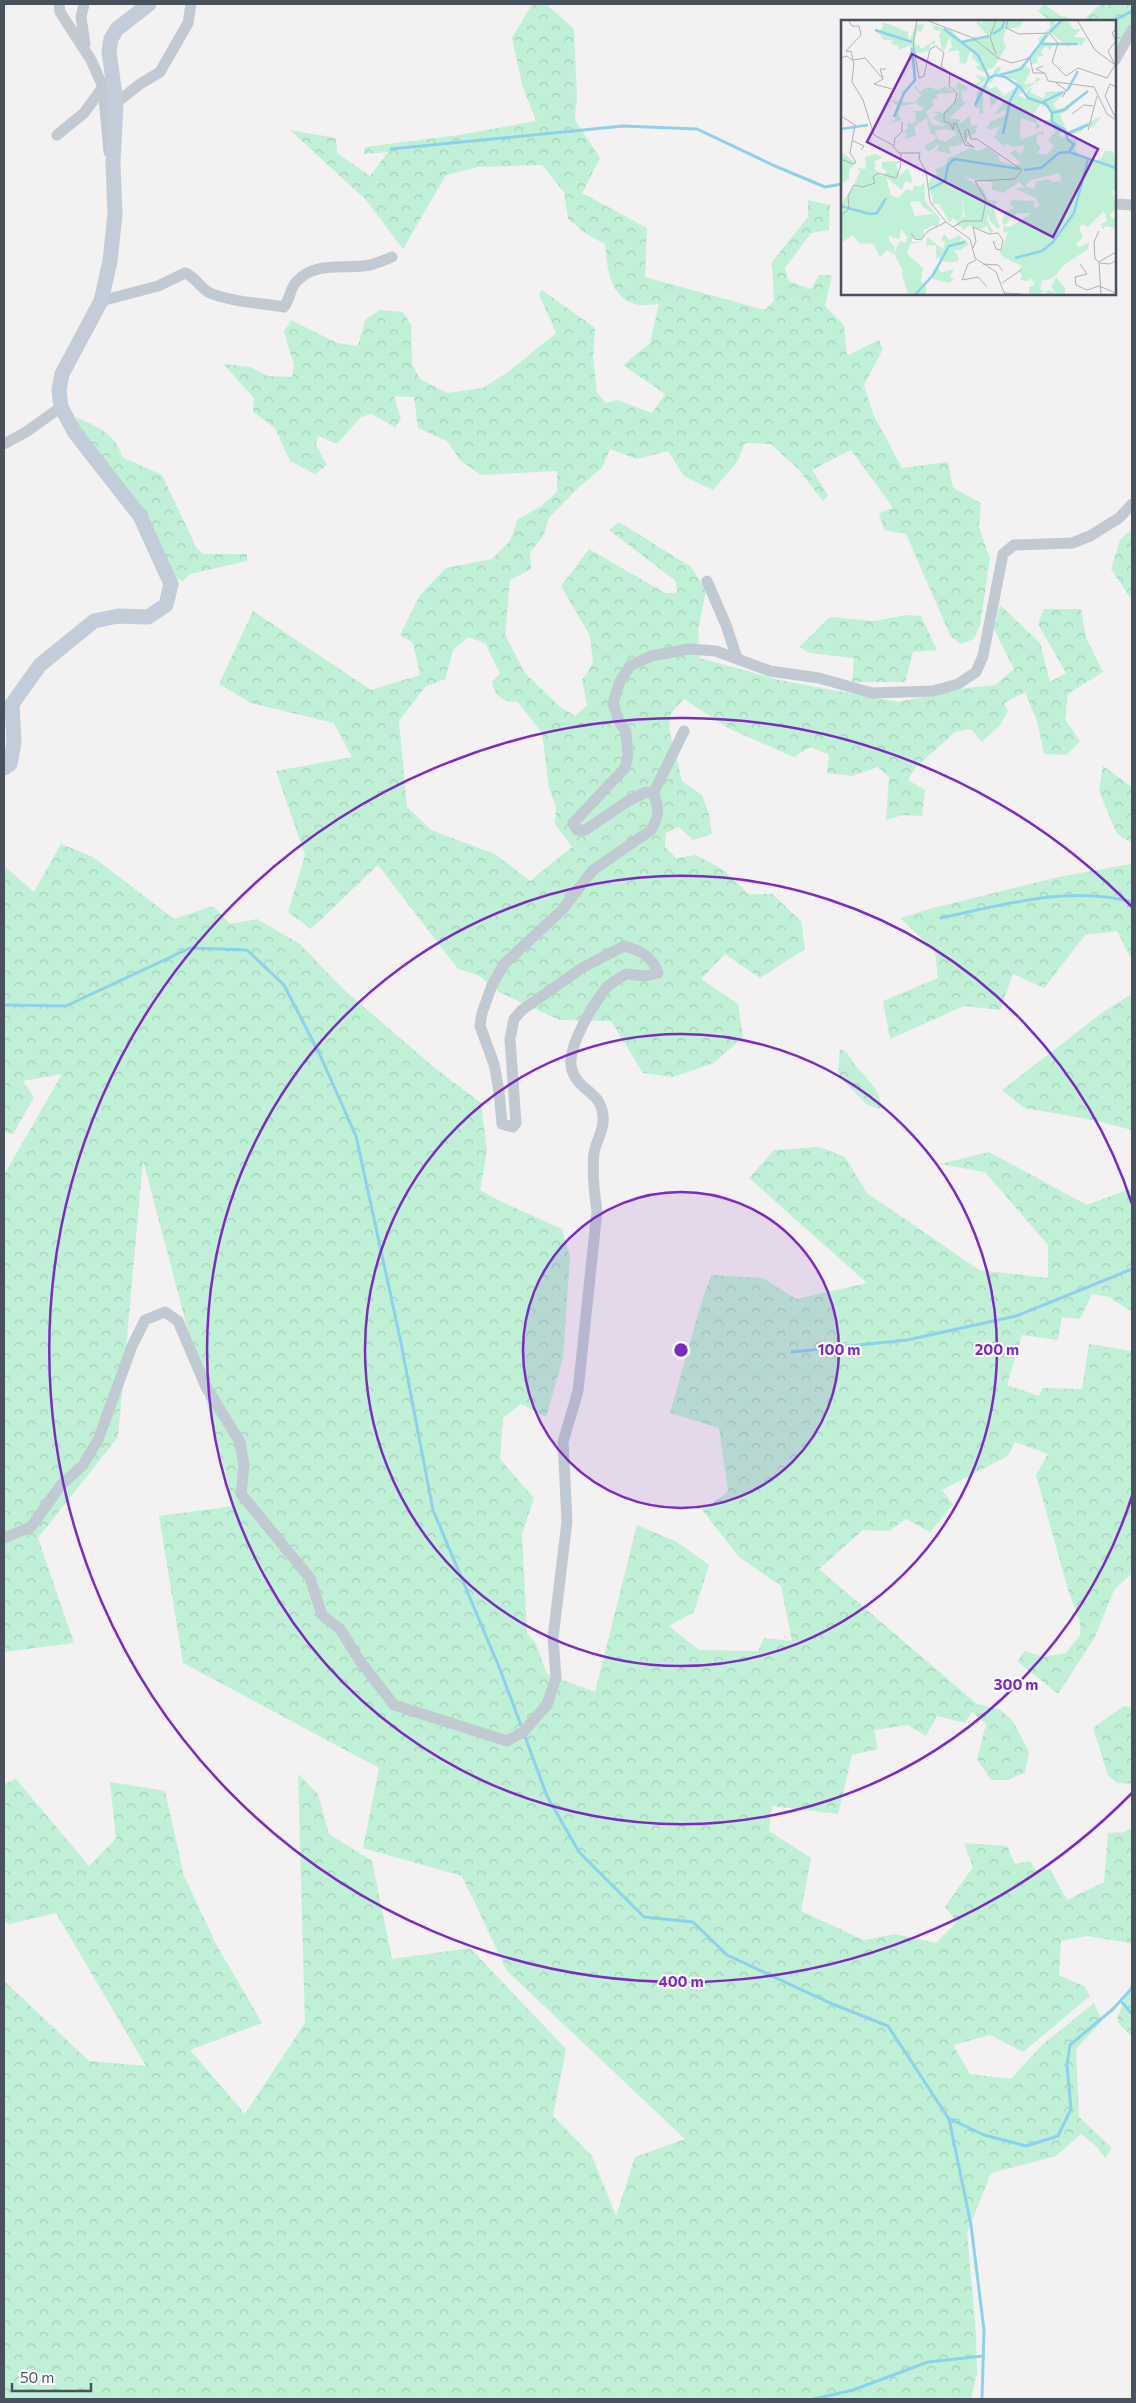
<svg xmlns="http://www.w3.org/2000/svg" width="1136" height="2403" font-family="Commissioner,sans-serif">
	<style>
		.forest { fill: url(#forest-crowns); fill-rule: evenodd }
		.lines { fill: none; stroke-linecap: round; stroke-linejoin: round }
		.stream { stroke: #8dd1ed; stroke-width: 3 }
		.minor { stroke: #c1cad2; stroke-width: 11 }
		.secondary { stroke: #c3ccd9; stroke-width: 15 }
		.ring { fill: none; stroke: #7b2cbf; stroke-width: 2.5 }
		.inset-river { fill: none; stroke: #8dd1ed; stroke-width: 2.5 }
		.inset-road { fill: none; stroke: #afb1b7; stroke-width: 1 }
		.view { fill: #7b2cbf; fill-opacity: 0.15; stroke: #7b2cbf; stroke-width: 2.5 }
		.inset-edge { fill: none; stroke: #48525f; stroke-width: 2.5 }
		.centre { fill: #7b2cbf; stroke: #fff; stroke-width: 2.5 }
		.ring-label { font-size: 15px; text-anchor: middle; font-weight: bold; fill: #7b2cbf; stroke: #fff; stroke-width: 4; stroke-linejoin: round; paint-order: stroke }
	</style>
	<defs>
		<pattern id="forest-crowns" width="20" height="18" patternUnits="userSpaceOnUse" patternTransform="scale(1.25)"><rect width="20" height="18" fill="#c0f0d6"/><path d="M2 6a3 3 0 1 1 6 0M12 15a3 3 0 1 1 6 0" fill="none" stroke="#a6d0ba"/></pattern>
	</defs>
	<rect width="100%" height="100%" fill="#f3f1f1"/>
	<g class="forest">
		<path d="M 532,4 L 546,4 L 574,29 L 577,96 L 575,120 L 600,158 L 582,193 L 647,228 L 645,277 L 765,310 L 774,301 L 772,262 L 808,217 L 808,200 L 830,205 L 829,230 L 811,233 L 785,268 L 789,281 L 811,289 L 819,275 L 832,275 L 825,306 L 844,325 L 847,356 L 879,340 L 883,349 L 864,385 L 873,414 L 902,468 L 948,462 L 953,488 L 981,503 L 979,527 L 990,559 L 980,625 L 974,639 L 961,644 L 951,637 L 906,534 L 884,530 L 879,513 L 893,508 L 851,450 L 812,470 L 828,495 L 823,501 L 798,469 L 771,444 L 745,443 L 737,462 L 713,490 L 684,476 L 668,451 L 637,459 L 610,449 L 602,468 L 579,487 L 549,518 L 543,537 L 530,552 L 531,569 L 510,580 L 505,635 L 525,673 L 559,706 L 575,716 L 587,705 L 582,680 L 593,663 L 590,636 L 561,586 L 589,549 L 665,593 L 677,593 L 676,581 L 609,530 L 619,522 L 691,567 L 706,590 L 698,630 L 700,658 L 779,680 L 898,702 L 967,688 L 995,685 L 1014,669 L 994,629 L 1000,605 L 1040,643 L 1050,682 L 1066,673 L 1038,624 L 1044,609 L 1081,609 L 1086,638 L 1103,672 L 1068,694 L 1065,719 L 1080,741 L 1067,755 L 1044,754 L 1038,724 L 1025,692 L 1004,703 L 1008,711 L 1000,725 L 982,742 L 971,729 L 955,732 L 915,768 L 908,780 L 925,790 L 922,816 L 903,815 L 886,820 L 889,777 L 878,767 L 852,776 L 827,773 L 829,755 L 810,747 L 794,757 L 730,729 L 684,699 L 671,713 L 669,729 L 682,781 L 702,795 L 709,814 L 712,834 L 693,840 L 679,827 L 666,833 L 665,847 L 676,858 L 696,855 L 725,871 L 748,894 L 772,894 L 801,921 L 805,949 L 760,978 L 725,954 L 701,979 L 738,1004 L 743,1037 L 714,1063 L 673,1077 L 643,1073 L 611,1021 L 559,1020 L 499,992 L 478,975 L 458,969 L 378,865 L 311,929 L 288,912 L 305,855 L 276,771 L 352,757 L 334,723 L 251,703 L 219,684 L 253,611 L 371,690 L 420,675 L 413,643 L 400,635 L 420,595 L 446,568 L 492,559 L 510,541 L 518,519 L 540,507 L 557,492 L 557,471 L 481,475 L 460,460 L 447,441 L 418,428 L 414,397 L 394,396 L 401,419 L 395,427 L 371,414 L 361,417 L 337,444 L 318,436 L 316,445 L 327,465 L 315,474 L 290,461 L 275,428 L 253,412 L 254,398 L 223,364 L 250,367 L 268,376 L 292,377 L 294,365 L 284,332 L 291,320 L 337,343 L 358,346 L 365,320 L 380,310 L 403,312 L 411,325 L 412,364 L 420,379 L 447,393 L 483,388 L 508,372 L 556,333 L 539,294 L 542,290 L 595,328 L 593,358 L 597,393 L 606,403 L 618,400 L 652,413 L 665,394 L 623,365 L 650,343 L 659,304 C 653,304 645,306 639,305 C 610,300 607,268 605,244 L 588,235 L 568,219 L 564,192 L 542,165 L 478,167 L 446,175 L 403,249 L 366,200 L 290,130 L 336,138 L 337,153 L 370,176 L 388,152 L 364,154 L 365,147 L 459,135 L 536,121 L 522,84 L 512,38 ZM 468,637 L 485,643 L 500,673 L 492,682 C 496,697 503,703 518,702 L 542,733 L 549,788 L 556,807 L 555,824 L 572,847 L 530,881 L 495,854 L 431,830 L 407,807 L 399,721 L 425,687 L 445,679 L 453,650 Z"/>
		<polygon points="1044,4 1061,16 1081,21 1050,21 1038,11"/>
		<polygon points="1100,4 1132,4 1132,24 1115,46 1115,21 1083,21"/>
		<path d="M 76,417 C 95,426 117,434 122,457 L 162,475 L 197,549 L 204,554 L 247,554 L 247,561 L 190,574 L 183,581 L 173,577 L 80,431 Z"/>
		<polygon points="1132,529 1132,600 1111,569 1120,540"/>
		<polygon points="908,615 921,616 937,650 913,652 905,682 852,682 854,658 810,653 799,647 830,617 874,621"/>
		<polygon points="1103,766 1132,787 1132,843 1117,834 1099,791"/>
		<polygon points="61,844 93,857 174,919 213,906 230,924 257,919 300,944 343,989 435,1068 481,1103 487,1151 480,1190 502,1202 562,1229 570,1257 563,1358 546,1417 521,1404 503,1418 500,1459 534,1498 522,1534 527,1633 536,1644 547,1674 595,1692 637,1525 677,1542 709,1565 694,1612 669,1626 699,1650 758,1651 764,1638 792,1641 781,1586 739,1557 702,1510 728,1492 719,1428 670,1413 700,1307 711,1275 763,1278 796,1299 867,1283 749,1178 774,1150 819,1147 845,1157 867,1193 979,1270 1048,1278 1048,1245 985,1172 940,1164 989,1152 1087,1205 1132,1188 1132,1312 1109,1297 1092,1294 1080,1319 1062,1317 1058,1340 1022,1335 1007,1385 1039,1396 1043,1388 1082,1389 1089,1344 1132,1351 1132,1573 1114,1590 1095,1637 1058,1694 1017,1661 1025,1651 1043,1657 1066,1653 1080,1635 1080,1621 1069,1593 1036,1475 1048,1454 1015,1442 1008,1456 942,1490 953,1504 930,1532 906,1519 889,1531 863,1530 819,1569 977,1704 999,1709 1013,1721 1029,1752 1025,1772 1008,1780 991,1780 977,1759 986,1724 972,1712 965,1723 937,1716 926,1736 908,1725 874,1730 878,1749 852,1755 838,1814 772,1806 769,1831 811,1858 801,1911 864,1940 895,1934 936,1943 957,1922 945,1907 973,1867 964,1843 1007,1846 1015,1864 1030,1861 1036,1870 1050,1869 1067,1900 1104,1882 1108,1833 1124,1832 1132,1828 1132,1946 1130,1943 1087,1936 1061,1941 1059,1975 1084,1986 1090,1996 1023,2052 990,2035 953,2045 970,2074 1011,2079 1042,2045 1094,2003 1102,2021 1076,2049 1079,2117 1112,2148 1105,2158 1096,2146 1081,2134 1056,2156 991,2173 967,2233 976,2333 977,2374 971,2399 4,2399 4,1981 89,2061 146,2066 56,1913 9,1924 4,1922 4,1784 16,1779 89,1866 116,1839 110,1782 165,1791 184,1876 217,1946 262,2023 190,2050 245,2114 305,2023 298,1774 318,1794 329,1834 372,1861 392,1959 470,1948 566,2049 553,2116 592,2156 616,2216 635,2157 685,2139 507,1971 462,1876 363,1848 379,1768 183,1663 159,1516 234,1506 143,1160 118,1437 38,1538 74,1643 4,1652 4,1175 62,1074 23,1081 34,1097 13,1134 4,1132 4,866 34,892"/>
		<polygon points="1132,864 1132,960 1117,931 1085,935 1044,988 1013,974 1000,1010 964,1006 890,1039 883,1001 938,978 935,951 900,918 933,908 1063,876"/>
		<polygon points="1132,994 1132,1130 1093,1120 1024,1108 1002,1090 1103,1012"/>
		<path d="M 840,1049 C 849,1053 850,1058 856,1066 C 867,1080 881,1089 881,1109 L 867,1105 L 841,1078 L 838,1070 Z"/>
		<polygon points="1124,1706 1132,1708 1132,1784 1117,1783 1108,1775 1093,1728"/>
		<polygon points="1132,1981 1132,2037 1120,2025 1117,2019"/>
	</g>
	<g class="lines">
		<g class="stream">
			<polyline points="1113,21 1132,11"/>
			<polyline points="391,149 623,126 697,129 775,166 825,187 842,184"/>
			<path d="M 941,918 C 1003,905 1069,885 1132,902"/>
			<polyline points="4,1005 66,1006 190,948 247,950 284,985 320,1055 356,1136 400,1338 433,1510 499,1667 522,1728"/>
			<polyline points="792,1352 907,1340 1016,1316 1132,1269"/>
			<polyline points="524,1734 547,1796 579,1852 644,1917 693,1922 727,1955 830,2003 888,2026 949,2119 971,2225 984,2330 982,2399"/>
			<polyline points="1121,2001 1132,2014"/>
			<polyline points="950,2119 984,2135 1026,2146 1058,2136 1071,2109 1067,2065 1070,2045 1113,2009 1132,1988"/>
			<polyline points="814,2399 853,2390 928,2362 983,2356"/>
		</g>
		<g class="minor">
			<polyline points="59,4 60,12 91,60 103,87 109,152"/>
			<polyline points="84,4 81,17 85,44"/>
			<polyline points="1115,60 1132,30"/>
			<polyline points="116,103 140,84 160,72 188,23 191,4"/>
			<polyline points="57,135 84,113 103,87"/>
			<polyline points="1115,204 1132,205"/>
			<path d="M 101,301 L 158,286 L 185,273 C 196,277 201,289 210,293 C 232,302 260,303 284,307 C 290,299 290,289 296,282 C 316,260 344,270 370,265 C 377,263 385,260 392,257"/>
			<polyline points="4,444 26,432 61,407"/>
			<polyline points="707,581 726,625 737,658"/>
			<polyline points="653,794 684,731"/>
			<path d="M 4,1538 L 31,1527 L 61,1485 L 83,1465 L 98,1440 L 132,1346 L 145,1320 L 165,1312 L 178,1321 L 206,1387 L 240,1442 L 244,1466 L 241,1494 L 310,1578 L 322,1615 L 340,1629 L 360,1661 L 394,1705 L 507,1741 L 523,1732 L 547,1705 L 556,1678 L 553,1638 L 567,1521 L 563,1442 L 578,1391 L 597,1211 C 594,1192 592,1172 594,1153 C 596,1141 605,1128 603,1116 C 601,1091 579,1092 572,1070 C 565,1049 594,1003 607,987 C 612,982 620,978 626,974 L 645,976 L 658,973 C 652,956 640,950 624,946 L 582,968 L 522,1010 L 514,1019 L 510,1039 L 516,1123 L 513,1127 L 502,1124 L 499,1091 L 494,1064 L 480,1026 L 482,1013 L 492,985 L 504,964 L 562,910 L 593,870 L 651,830 C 659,816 660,808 653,794 L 646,792 L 628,801 L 585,830 L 577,830 L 573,823 L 625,768 L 628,755 L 626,732 L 619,721 L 613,703 L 620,681 L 630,666 L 651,656 L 689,649 L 716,651 L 770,671 L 819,678 L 872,693 L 933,691 L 958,684 L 976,672 L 983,656 L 1003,554 L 1014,545 L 1072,543 L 1090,536 L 1119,518 L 1132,504"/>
		</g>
		<polyline class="secondary" points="4,768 10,764 14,743 12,704 40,665 94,621 118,616 148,617 166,605 171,584 140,516 75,433 61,407 59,390 62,374 101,301 110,261 115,214 113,163 116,103 109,51 111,39 117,29 149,4"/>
	</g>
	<circle cx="681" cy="1350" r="158" fill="#7b2cbf" fill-opacity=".12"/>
	<g class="ring">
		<circle cx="681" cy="1350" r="158"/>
		<circle cx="681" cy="1350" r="316"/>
		<path d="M1132 1496A474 474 0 1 1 1132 1204"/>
		<path d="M1132 1793A632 632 0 1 1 1132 907"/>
	</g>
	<g transform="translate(841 20)">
		<rect width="275" height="275" fill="#f3f1f1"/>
		<path d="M 142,0 L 182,0 L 179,7 L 165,9 L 162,20 L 165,27 L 153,47 L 142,52 L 134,47 L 139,45 L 131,38 L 132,32 L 129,32 L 125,44 L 119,43 L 118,30 L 107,32 L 111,27 L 109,16 L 103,31 L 101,30 L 98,15 L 101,11 L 93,10 L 91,5 L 110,10 L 120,20 L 129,22 L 134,16 L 138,20 L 147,16 L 135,3 L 138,1 L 141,4 ZM 209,0 L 214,0 L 213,4 L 226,0 L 233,9 L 240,9 L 233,17 L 245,18 L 240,26 L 236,22 L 227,27 L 210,13 L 203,22 L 215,23 L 208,30 L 206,26 L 200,31 L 202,36 L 195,37 L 197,43 L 191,44 L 190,36 L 198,28 L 198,18 L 209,8 ZM 42,2 L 67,12 L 68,21 L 75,5 L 83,4 L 80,12 L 76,11 L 74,20 L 75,26 L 78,25 L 80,29 L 94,20 L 94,25 L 90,23 L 87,31 L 72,34 L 75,45 L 75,57 L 72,40 L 67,41 L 70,25 L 57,30 L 58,26 L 50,24 L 52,20 L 43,20 L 34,9 L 41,10 ZM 182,44 L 190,50 L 183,64 L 194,63 L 195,57 L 200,59 L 177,75 L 185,79 L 186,70 L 192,67 L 189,72 L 203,79 L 204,72 L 223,71 L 231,67 L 212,84 L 215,89 L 222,88 L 235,78 L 227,90 L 219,94 L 226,112 L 261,96 L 251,108 L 246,105 L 240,112 L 227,115 L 221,111 L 218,116 L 236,120 L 234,131 L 251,142 L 260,138 L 264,131 L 271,131 L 275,138 L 275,170 L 271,170 L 275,188 L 269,195 L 272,199 L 275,195 L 275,209 L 265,206 L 261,209 L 260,204 L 266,201 L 263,191 L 247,207 L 241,204 L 238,209 L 242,216 L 235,225 L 238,227 L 248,223 L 247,229 L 223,245 L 212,258 L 201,261 L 199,269 L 203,271 L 196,275 L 188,275 L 188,267 L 194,264 L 189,258 L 187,261 L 179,260 L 181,256 L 178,249 L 181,246 L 162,237 L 159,233 L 167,213 L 162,212 L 162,206 L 169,207 L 191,193 L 176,193 L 164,205 L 161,203 L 164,191 L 174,188 L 168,184 L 171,180 L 193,181 L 193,188 L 199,186 L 195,178 L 175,169 L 183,167 L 178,162 L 162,173 L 150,169 L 152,163 L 123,157 L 142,169 L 147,180 L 156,181 L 153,191 L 159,207 L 157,209 L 149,201 L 147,194 L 146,200 L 152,212 L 149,213 L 146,206 L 141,209 L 127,206 L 122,210 L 120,206 L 114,206 L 122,196 L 124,198 L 121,177 L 122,194 L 117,202 L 112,198 L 109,203 L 98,184 L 91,184 L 92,177 L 86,166 L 90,158 L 96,154 L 94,150 L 104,145 L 107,138 L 130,128 L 137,131 L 146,127 L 157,135 L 159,141 L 173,145 L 180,143 L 169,133 L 175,129 L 178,134 L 181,133 L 184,125 L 171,127 L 165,123 L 162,126 L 153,117 L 159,106 L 147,110 L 146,107 L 149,102 L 163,96 L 166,91 L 164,90 L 153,95 L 165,79 L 159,78 L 150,87 L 148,72 L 142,72 L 142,94 L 138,93 L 139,88 L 133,88 L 137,68 L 144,63 L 149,69 L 155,66 L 163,76 L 176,66 L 175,60 L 164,57 ZM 200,83 L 202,88 L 206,85 L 209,89 L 209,99 L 203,101 L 203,105 L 208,106 L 212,99 L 212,108 L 215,111 L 207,120 L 213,126 L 206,135 L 196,133 L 200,128 L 195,122 L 197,114 L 203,115 L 202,111 L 180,120 L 179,115 L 180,98 L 195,103 L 195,109 L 199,107 L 192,95 ZM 218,153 L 221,161 L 212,162 L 207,159 L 195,162 L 193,169 L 184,166 L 190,160 ZM 156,47 L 160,47 L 157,59 L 155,54 L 150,63 L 143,61 L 135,68 L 129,67 L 140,61 L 134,55 L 149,58 ZM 116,62 L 126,67 L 126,71 L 120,70 L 122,81 L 125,83 L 108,98 L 119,100 L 118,104 L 129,96 L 130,106 L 136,105 L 136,108 L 134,114 L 129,115 L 119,125 L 108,127 L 110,134 L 96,131 L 98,124 L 87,132 L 83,126 L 94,120 L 95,116 L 89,113 L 86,98 L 73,106 L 75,116 L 63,119 L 66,114 L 62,112 L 67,108 L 66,103 L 72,104 L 75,100 L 74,92 L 70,91 L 81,91 L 83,86 L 79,88 L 76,83 L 60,86 L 57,94 L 61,100 L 47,104 L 54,100 L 56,85 L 47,80 L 73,83 L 80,75 L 73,67 L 74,65 L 79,72 L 87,67 L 98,70 L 104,66 L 114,73 L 95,74 L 97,78 L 91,80 L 92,86 L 85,92 L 91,105 L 104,106 L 92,98 L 98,93 L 91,94 L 97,91 L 102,93 L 116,80 L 118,70 L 112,68 L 117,67 ZM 104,109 L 114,111 L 115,115 L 104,122 L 97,119 L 94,111 ZM 0,132 L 15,143 L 8,150 L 8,159 L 0,164 ZM 35,134 L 42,138 L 33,141 L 35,146 L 33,148 L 41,156 L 46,151 L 41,149 L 41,142 L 59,141 L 55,144 L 59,156 L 65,149 L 68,150 L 72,163 L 64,161 L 61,170 L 45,157 L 50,175 L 57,178 L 66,169 L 72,171 L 72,166 L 80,166 L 83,162 L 84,181 L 99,199 L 96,208 L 92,205 L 82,211 L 84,215 L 79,220 L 71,218 L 71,222 L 81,222 L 69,224 L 66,234 L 82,248 L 80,261 L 86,268 L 84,275 L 68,275 L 66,271 L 60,252 L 63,253 L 53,233 L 59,221 L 64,223 L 66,217 L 60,209 L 58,219 L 48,216 L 48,221 L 54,227 L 52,234 L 46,230 L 39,237 L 32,224 L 18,223 L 12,215 L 0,223 L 0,184 L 12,168 L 19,151 L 16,148 L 25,149 L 24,137 ZM 79,181 L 81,186 L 92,194 L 74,196 L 69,182 ZM 103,214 L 108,220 L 119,215 L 121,219 L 116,224 L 123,219 L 128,224 L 120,230 L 113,230 L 118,239 L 116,242 L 104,242 L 96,237 L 95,241 L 95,225 L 85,226 L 86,217 L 102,229 L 104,223 L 100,220 ZM 94,247 L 98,248 L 99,253 L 113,249 L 109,256 L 113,260 L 107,263 L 89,258 ZM 215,257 L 224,268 L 224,275 L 203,275 L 207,270 L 215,273 L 210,267 Z" fill="#c0f0d6" fill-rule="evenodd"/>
		<path class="inset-river" d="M 103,9 L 137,35 L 148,58 L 155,55 L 164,57 L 179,67 L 187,78 L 205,84 L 211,93 L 211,102 L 224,110 L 227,120 L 233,124 L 228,132M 34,10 L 71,22M 209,12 L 221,0M 152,14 L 161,8 L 164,0M 121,22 L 148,16M 201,24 L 237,24M 159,55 L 180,49 L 206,15M 226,71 L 237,51M 202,82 L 222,72M 134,85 L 148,58M 211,93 L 223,90 L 247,71M 53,97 L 63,73 L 74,60 L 71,28M 0,109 L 27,105M 162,114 L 169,81 L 177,66M 225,114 L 247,105M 183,150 L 200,148 L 218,133 L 228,132 L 275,148M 89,169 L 104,161 L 107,145 L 113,139 L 179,149M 0,186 L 29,194 L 36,193 L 45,178M 174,238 L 201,231 L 212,222 L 233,193 L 247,139M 74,275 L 92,255 L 108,226 L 124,222"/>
		<path class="inset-road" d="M 76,0 L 72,23 L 78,58 L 83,56 L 89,29 L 95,26 L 103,33 L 100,46 L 109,53 L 108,66 L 116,73 L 114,82 L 103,94 L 103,101 L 110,104 L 112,110 L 113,103 L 115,103 L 124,125 L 133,127 L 125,122 L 124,111 L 127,109 L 130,119 L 136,119 L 181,150 L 174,159 L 134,161 L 145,180 L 141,201 L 122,201 L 112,207M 85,0 L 132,18 L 157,38 L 171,43 L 189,38 L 192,53 L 204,53 L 207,61 L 253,67 L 266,94 L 275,100M 167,0 L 165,8 L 178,14 L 208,13 L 217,23 L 211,42 L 225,56 L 237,48 L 266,58 L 274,45 L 267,31 L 275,21 L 271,13 L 275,9M 236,0 L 254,30 L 273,44M 5,31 L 20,15 L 18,6 L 11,6 L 7,0M 5,32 L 10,31 L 12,40 L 24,38 L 42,59 L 33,64 L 51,69M 155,34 L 149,17 L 155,0M 0,38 L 6,36 L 13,42 L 11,62 L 22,80 L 33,115 L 50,124 L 58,133 L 79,133 L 78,139 L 85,151 L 89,182 L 105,202 L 129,219 L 134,238 L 155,252 L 164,275M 202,46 L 195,49 L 203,53M 42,58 L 39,49 L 45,49M 215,63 L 225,70 L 222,77M 231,94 L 243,85 L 252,86M 0,96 L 14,105 L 9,133 L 15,142 L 12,144 L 0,139M 274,97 L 264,76 L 269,64 L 275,67M 247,110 L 256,76M 12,121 L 23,126 L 20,130M 53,126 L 54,118 L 61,112 L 61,102M 0,195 L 8,189 L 7,176 L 13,165 L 22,167 L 34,163 L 32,157 L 37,153 L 55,158 L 59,148 L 60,133M 70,213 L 74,219 L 80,220 L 87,211 L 105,202M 132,228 L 135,221 L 132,207 L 148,214 L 157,213 L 162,220 L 160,230 L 155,229 L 152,221M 135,240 L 127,244 L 121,260 L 137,257 L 146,267M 258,242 L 254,239 L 253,222 L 258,211M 259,243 L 269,244 L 275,240M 142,244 L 157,245 L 162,251M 239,244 L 246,254 L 234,257 L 235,265 L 246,270 L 258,266 L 275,273M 161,263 L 180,250M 163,273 L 181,274M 260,275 L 258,242 L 275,232"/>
		<path class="view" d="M 71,34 L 257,129 L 212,217 L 26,122 Z"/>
		<rect width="275" height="275" class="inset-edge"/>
	</g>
	<circle cx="681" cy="1350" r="8" class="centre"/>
	<g class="ring-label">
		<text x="839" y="1355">100 m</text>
		<text x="997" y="1355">200 m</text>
		<text x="1016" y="1690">300 m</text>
		<text x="681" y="1987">400 m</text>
	</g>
	<rect width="1136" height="2403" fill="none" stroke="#48525f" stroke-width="10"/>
	<path d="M12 2383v8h79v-8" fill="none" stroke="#48525f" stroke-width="2.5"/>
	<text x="20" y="2383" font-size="15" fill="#48525f" stroke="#ffffff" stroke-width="4" paint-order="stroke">50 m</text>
</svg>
